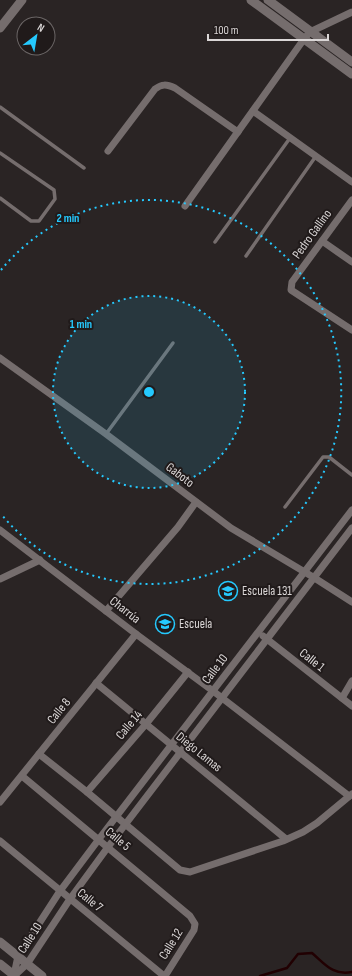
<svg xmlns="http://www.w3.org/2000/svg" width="352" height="976" font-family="'Sofia Sans Condensed',sans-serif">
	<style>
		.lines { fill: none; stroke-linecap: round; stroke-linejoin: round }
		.stream { stroke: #210002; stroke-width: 2.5 }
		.lane { stroke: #756d6d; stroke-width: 3.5 }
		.street { stroke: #756d6d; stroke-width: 7 }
		.secondary { stroke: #756d6d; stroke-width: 9 }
		.ring { fill: none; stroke: #25c9fe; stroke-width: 2; stroke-dasharray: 2 4 }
		.labels { text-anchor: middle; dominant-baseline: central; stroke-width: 4; stroke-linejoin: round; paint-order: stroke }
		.street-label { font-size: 13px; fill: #dad6d6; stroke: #201a1a }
		.poi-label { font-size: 13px; fill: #dad6d6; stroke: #201a1a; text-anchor: start }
		.centre { fill: #25c9fe; stroke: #201a1a; stroke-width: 2 }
		.ring-label { font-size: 12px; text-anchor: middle; font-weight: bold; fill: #25c9fe; stroke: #201a1a; stroke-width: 4; stroke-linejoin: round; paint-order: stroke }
	</style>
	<rect width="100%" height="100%" fill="#2a2424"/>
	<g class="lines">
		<path class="stream" d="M 260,976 L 287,968 L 298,954 L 312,953 C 325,964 333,976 352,972"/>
		<g class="lane">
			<polyline points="0,107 84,168"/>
			<polyline points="0,153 54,190 55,199 39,221 31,221 0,198"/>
			<polyline points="215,242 290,138"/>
			<polyline points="246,256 316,156"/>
			<polyline points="106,434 173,343"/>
			<polyline points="285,507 323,457 329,457 352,475"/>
		</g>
		<g class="street">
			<polyline points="253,111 352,182"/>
			<path d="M 108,151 L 155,89 C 162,84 166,84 175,88 L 238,132"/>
			<polyline points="352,200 292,282 291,290 352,330"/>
			<polyline points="185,206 304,39 310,32 352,12"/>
			<polyline points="322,241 352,262"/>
			<polyline points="0,358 106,434 231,528 313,577 352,602"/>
			<polyline points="0,530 136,634 213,691 349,796"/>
			<polyline points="0,579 40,560"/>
			<polyline points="106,611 178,527 196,502"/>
			<polyline points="263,636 352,706"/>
			<polyline points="96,683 286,839"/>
			<polyline points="342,698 352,681"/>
			<polyline points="39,754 87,792 180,870 190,872 283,841 303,832 317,823 352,794"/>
			<polyline points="22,776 190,916 195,924 194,930 165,976"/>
			<polyline points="87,792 146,724 188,672"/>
			<polyline points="0,802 136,634"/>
			<polyline points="0,841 164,976"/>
			<polyline points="14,975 18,956 60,891 99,839 352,510"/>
			<polyline points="14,976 27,964 70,899 108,847 352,528"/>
		</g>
		<g class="secondary">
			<polyline points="251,0 352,74"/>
			<polyline points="268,0 352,62"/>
			<polyline points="0,28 22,0"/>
			<polyline points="0,942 42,976"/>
			<polyline points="0,964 15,976"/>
		</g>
	</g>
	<circle cx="149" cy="392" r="96" fill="#25c9fe" fill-opacity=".12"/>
	<g class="ring">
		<circle cx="149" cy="392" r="96"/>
		<path d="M1 270A192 192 0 1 1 1 514"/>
	</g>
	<defs>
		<g id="school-ring" transform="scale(1)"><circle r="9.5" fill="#201a1a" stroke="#25c9fe" stroke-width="1.5"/><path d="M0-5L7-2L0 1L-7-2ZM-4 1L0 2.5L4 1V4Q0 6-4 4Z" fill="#25c9fe"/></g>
	</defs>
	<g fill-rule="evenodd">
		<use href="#school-ring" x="228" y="591"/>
		<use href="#school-ring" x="165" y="624"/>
	</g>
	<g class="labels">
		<g class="street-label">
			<text transform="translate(312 234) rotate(-54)">Pedro Gallino</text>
			<text transform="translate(180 475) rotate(37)">Gaboto</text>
			<text transform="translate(125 610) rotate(38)">Charrúa</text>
			<text transform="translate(312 660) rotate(38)">Calle 1</text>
			<text transform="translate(215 669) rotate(-53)">Calle 10</text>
			<text transform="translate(59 711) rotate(-51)">Calle 8</text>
			<text transform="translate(129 725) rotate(-50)">Calle 14</text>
			<text transform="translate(199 752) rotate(39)">Diego Lamas</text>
			<text transform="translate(118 839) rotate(40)">Calle 5</text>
			<text transform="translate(90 900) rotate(39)">Calle 7</text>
			<text transform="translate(30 938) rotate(-57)">Calle 10</text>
			<text transform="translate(171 944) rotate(-58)">Calle 12</text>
		</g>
		<g class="poi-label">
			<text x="242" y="591">Escuela 131</text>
			<text x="179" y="624">Escuela</text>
		</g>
	</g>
	<circle cx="149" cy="392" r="6" class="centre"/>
	<g class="ring-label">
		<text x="68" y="222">2 min</text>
		<text x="81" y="328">1 min</text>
	</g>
	<g transform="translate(36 36) rotate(31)"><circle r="19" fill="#201a1a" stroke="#6a6565"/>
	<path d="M0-3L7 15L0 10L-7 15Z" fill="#25c9fe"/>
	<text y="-6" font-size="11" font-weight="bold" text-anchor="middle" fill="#dad6d6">N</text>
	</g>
	<path d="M208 34v6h120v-6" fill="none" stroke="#dad6d6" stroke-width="2"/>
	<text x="214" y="34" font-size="12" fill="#dad6d6" stroke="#201a1a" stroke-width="3" paint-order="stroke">100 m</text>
</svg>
